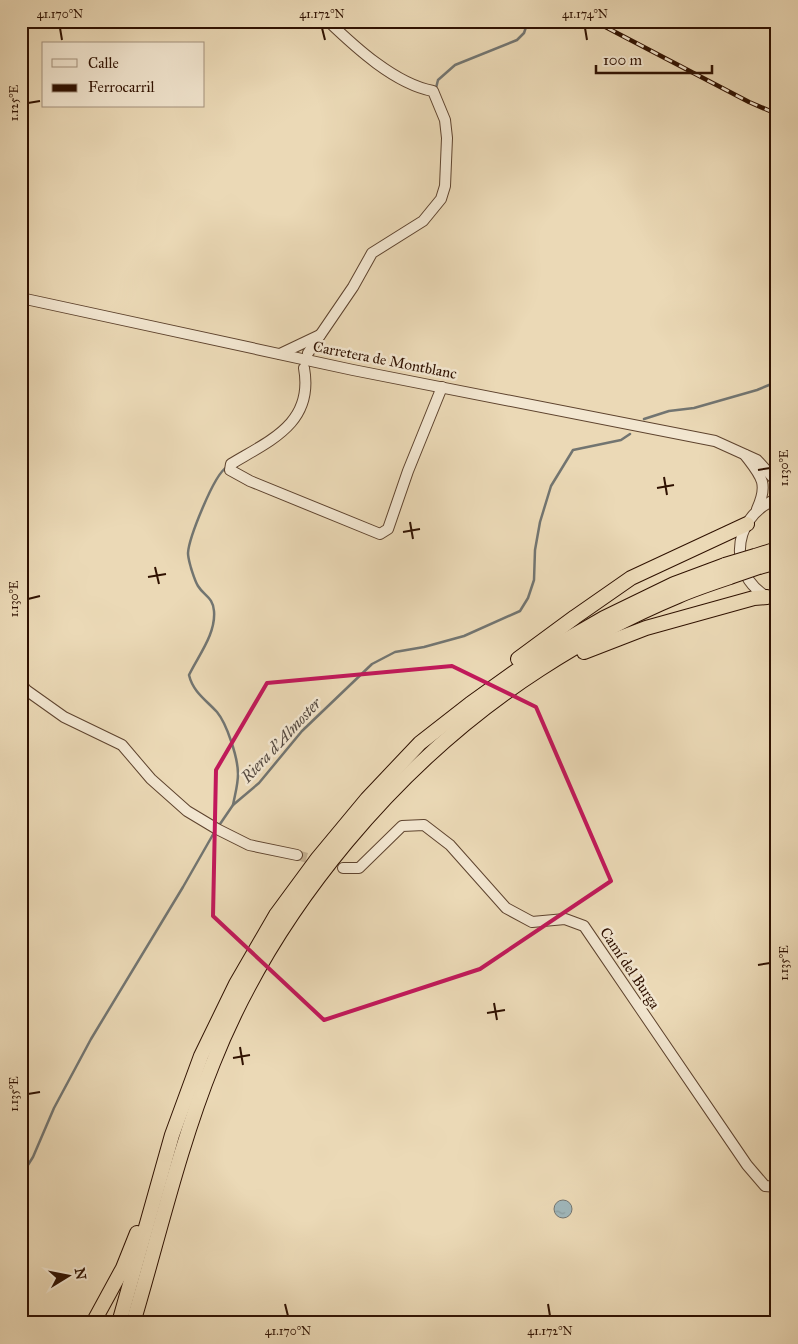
<svg xmlns="http://www.w3.org/2000/svg" width="798" height="1344" font-family="'IM FELL Great Primer',serif">
	<style>
		.water { fill: url(#water-ripples); stroke: #727571 }
		.lines { fill: none; stroke-linecap: round; stroke-linejoin: round }
		.stream { stroke: #727571; stroke-width: 2.5 }
		.minor-tunnel { stroke: #c5b192; stroke-width: 10; stroke-dasharray: 10 5; stroke-linecap: butt }
		.minor-casing { stroke: #5e432e; stroke-width: 12 }
		.highway-casing { stroke: #2f1101; stroke-width: 16 }
		.minor { stroke: #f2e6d0; stroke-width: 10 }
		.highway { stroke: #ebd9b6; stroke-width: 14 }
		.rail-casing { stroke: #2f1101; stroke-width: 4.5 }
		.rail { stroke: #f2e6d0; stroke-width: 2.5; stroke-dasharray: 8; stroke-linecap: butt }
		.highway-bridge-casing { stroke: #2f1101; stroke-width: 16; stroke-linecap: butt }
		.highway-bridge { stroke: #ebd9b6; stroke-width: 14 }
		.marked { fill: none; stroke: #c2185b; stroke-width: 4; stroke-linejoin: round }
		.ticks { fill: none; stroke: #2f1101; stroke-width: 2 }
		.labels { text-anchor: middle; dominant-baseline: central; stroke-width: 5; stroke-linejoin: round; paint-order: stroke }
		.street-label { font-size: 15px; fill: #2f1101; stroke: #f2e6d0 }
		.water-label { font-size: 16px; font-style: italic; fill: #564b42; stroke: #f2e6d0 }
		.neatline { fill: none; stroke: #2f1101; stroke-width: 2 }
		.ticks-label { font-size: 12px; text-anchor: middle; fill: #2f1101 }
	</style>
	<defs>
		<pattern id="water-ripples" width="26" height="14" patternUnits="userSpaceOnUse" patternTransform="scale(1.25)"><rect width="26" height="14" fill="#9fb7bb"/><path d="M2 4q2-2 4 0t4 0M15 11q2-2 4 0t4 0" fill="none" stroke="#899c9f"/></pattern>
	</defs>
	<rect width="100%" height="100%" fill="#ebd9b6"/>
	<filter id="stains"><feTurbulence type="fractalNoise" baseFrequency=".004" numOctaves="4"/><feColorMatrix values="0 0 0 0 .2 0 0 0 0 .09 0 0 0 0 .02 0 0 0 .5 -.17"/></filter>
	<radialGradient id="worn" r=".72"><stop offset=".6" stop-color="#630" stop-opacity="0"/><stop offset="1" stop-color="#630" stop-opacity=".3"/></radialGradient>
	<circle class="water" cx="563" cy="1209" r="9"/>
	<g class="lines">
		<g class="stream">
			<polyline points="436,88 438,80 455,65 517,40 524,33 528,21"/>
			<polyline points="644,419 669,411 694,408 757,390 769,385 777,380"/>
			<path d="M 227,467 C 214,474 189,538 188,553 C 188,558 190,564 191,568 C 193,574 195,581 198,586 C 204,596 213,597 214,611 C 216,634 198,656 189,675 C 193,692 206,700 217,712 C 227,724 238,758 238,774 C 238,785 235,794 233,805"/>
			<polyline points="218,827 233,805 259,783 302,731 372,664 395,652 424,647 464,636 520,611 528,598 534,580 535,550 540,522 551,486 573,450 621,440 630,434"/>
			<polyline points="21,1176 33,1157 54,1108 91,1039 183,887 215,831"/>
		</g>
		<polyline class="minor-tunnel" points="297,855 343,868"/>
		<g class="minor-casing">
			<g id="minor">
				<polyline points="21,298 353,370 715,441 757,460 777,482"/>
				<path d="M 308,353 L 353,287 L 372,253 L 423,221 L 441,199 L 445,186 L 447,138 L 445,120 L 433,91 C 395,84 355,47 328,21"/>
				<polyline points="280,354 320,335"/>
				<path d="M 304,368 C 314,423 271,440 231,464 L 230,470 L 250,481 L 380,534 L 388,529 L 408,471 L 442,387"/>
				<path d="M 745,455 C 761,476 769,483 757,509"/>
				<path d="M 777,499 C 728,517 727,584 777,601"/>
				<polyline points="21,683 26,690 64,717 122,745 151,779 187,811 217,829 249,845 297,855"/>
				<polyline points="343,868 359,868 402,826 424,825 450,845 506,908 532,922 565,919 584,926 747,1165 765,1186 777,1187"/>
			</g>
		</g>
		<g class="highway-casing">
			<g id="highway">
				<polyline points="755,556 777,549"/>
				<polyline points="759,567 777,562"/>
				<polyline points="584,652 646,628 754,598 767,597"/>
				<polyline points="518,659 575,617 631,578 747,524"/>
				<polyline points="93,1323 123,1268 137,1233"/>
				<polyline points="119,1323 172,1135 201,1056 236,984 276,915 318,858 367,799 420,743 470,704 533,659 604,618 674,584 725,565"/>
				<path d="M 133,1323 C 159,1236 179,1147 213,1063 C 275,907 399,760 540,669 C 583,641 630,616 678,596 C 694,589 712,583 730,577"/>
			</g>
		</g>
		<use href="#minor" class="minor"/>
		<use href="#highway" class="highway"/>
		<g class="rail-casing">
			<polyline id="rail" points="594,21 749,102 777,114"/>
		</g>
		<use href="#rail" class="rail"/>
		<g class="highway-bridge-casing">
			<g id="highway-bridge">
				<polyline points="725,565 755,556"/>
				<polyline points="730,577 759,567"/>
			</g>
		</g>
		<use href="#highway-bridge" class="highway-bridge"/>
	</g>
	<path class="marked" d="M 452,666 L 536,707 L 611,881 L 480,969 L 324,1020 L 213,916 L 216,770 L 267,683 Z"/>
	<path class="ticks" d="M 60,28 L 62,40M 322,28 L 325,40M 585,28 L 587,40M 28,103 L 40,101M 758,470 L 770,468M 664,477 L 667,495M 657,488 L 674,485M 410,522 L 413,539M 403,532 L 420,529M 155,567 L 159,584M 148,577 L 166,574M 28,599 L 40,596M 758,965 L 770,963M 494,1003 L 497,1020M 487,1013 L 505,1010M 240,1047 L 243,1065M 233,1058 L 250,1055M 28,1094 L 40,1092M 285,1304 L 288,1316M 548,1304 L 550,1316"/>
	<g class="labels">
		<g class="street-label">
			<text transform="translate(385 360) rotate(11)">Carretera de Montblanc</text>
			<text transform="translate(630 968) rotate(56)">Camí del Burga</text>
		</g>
		<g class="water-label">
			<text transform="translate(281 740) rotate(-47)">Riera d'Almoster</text>
		</g>
	</g>
	<rect width="798" height="1344" fill="none" stroke="#ebd9b6" stroke-width="55"/>
	<rect x="42" y="42" width="162" height="65" fill="#f2e6d0" stroke="#a4917d"/>
	<rect x="52" y="59" width="25" height="8" fill="#f2e6d0" stroke="#a4917d"/>
	<text x="88" y="68" font-size="15" fill="#2f1101">Calle</text>
	<rect x="52" y="84" width="25" height="8" fill="#2f1101" stroke="#a4917d"/>
	<text x="88" y="92" font-size="15" fill="#2f1101">Ferrocarril</text>
	<g transform="translate(68 1276) rotate(80)" stroke="#f2e6d0" stroke-width="4" paint-order="stroke">
	<path d="M0-4L9 19L0 12L-9 19Z" fill="#2f1101"/>
	<text y="-8" font-size="14" font-weight="bold" text-anchor="middle" fill="#2f1101">N</text>
	</g>
	<path d="M596 65v8h116v-8" fill="none" stroke="#2f1101" stroke-width="2.5"/>
	<text x="603" y="65" font-size="15" fill="#2f1101" stroke="#f2e6d0" stroke-width="4" paint-order="stroke">100 m</text>
	<rect x="28" y="28" width="742" height="1288" class="neatline"/>
	<g class="ticks-label">
		<text x="60" y="18">41.170°N</text>
		<text x="322" y="18">41.172°N</text>
		<text x="585" y="18">41.174°N</text>
		<text transform="translate(14 103) rotate(-90)" y="4">1.125°E</text>
		<text transform="translate(784 468) rotate(-90)" y="4">1.130°E</text>
		<text transform="translate(14 599) rotate(-90)" y="4">1.130°E</text>
		<text transform="translate(784 963) rotate(-90)" y="4">1.135°E</text>
		<text transform="translate(14 1094) rotate(-90)" y="4">1.135°E</text>
		<text x="288" y="1335">41.170°N</text>
		<text x="550" y="1335">41.172°N</text>
	</g>
	<rect width="100%" height="100%" filter="url(#stains)"/>
	<rect width="100%" height="100%" fill="url(#worn)"/>
</svg>
